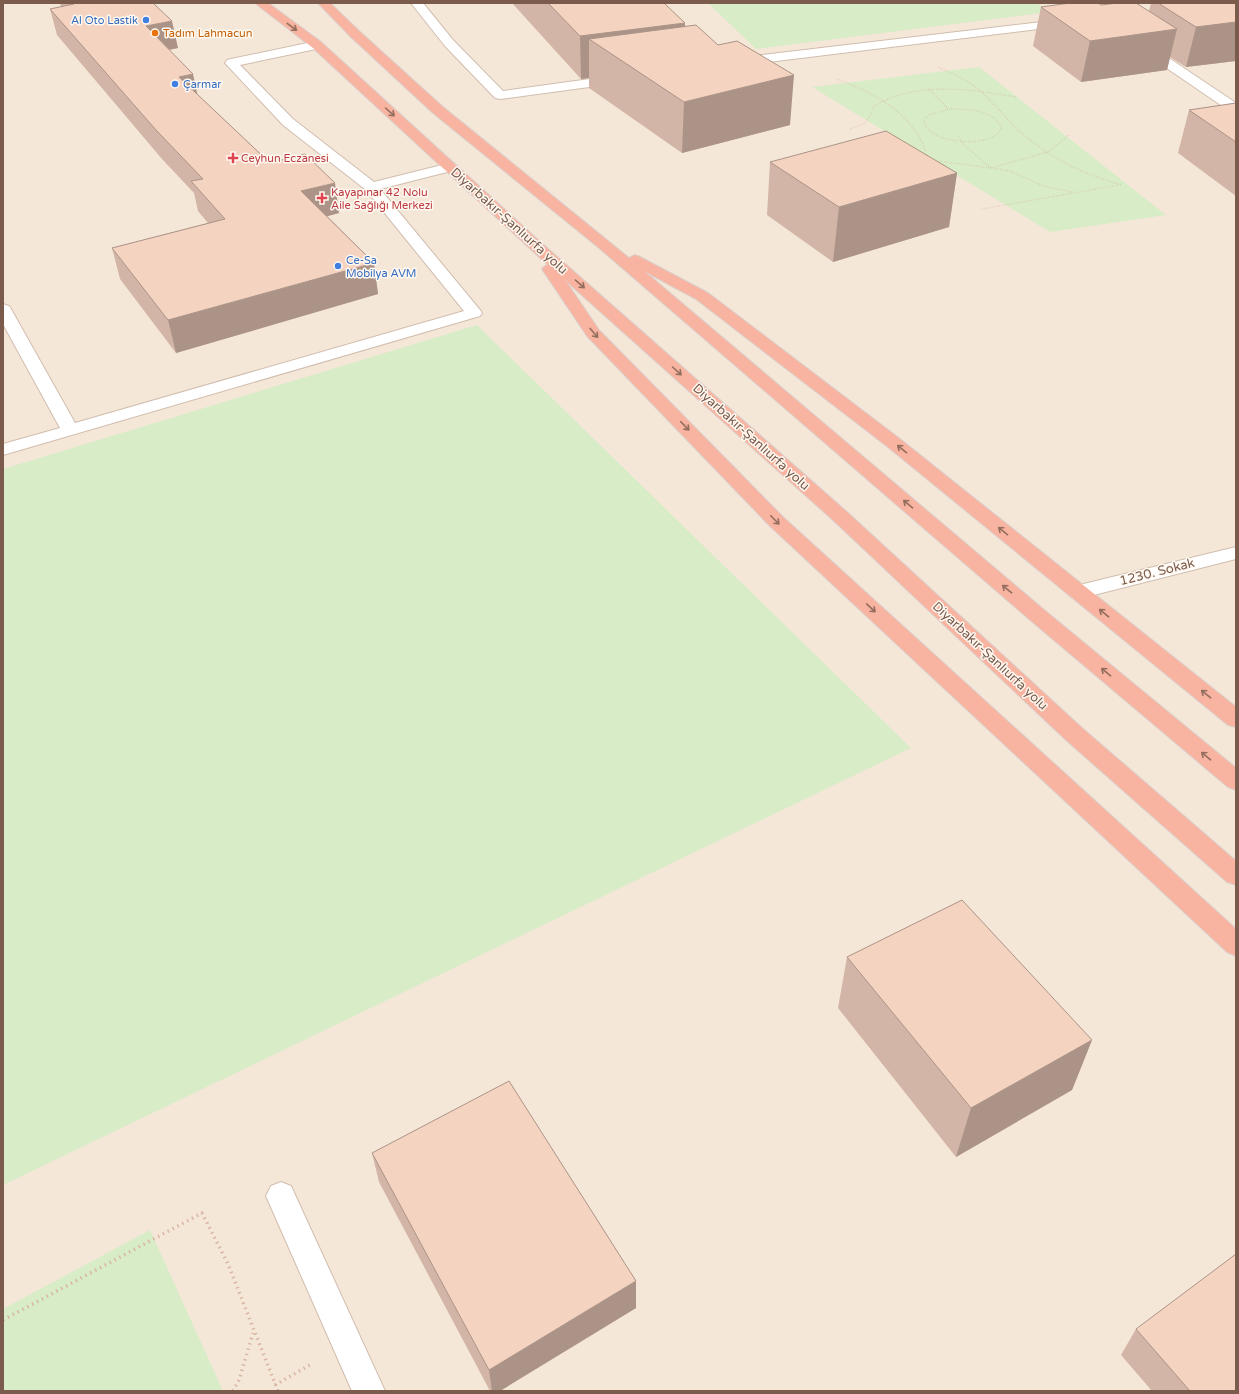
<svg xmlns="http://www.w3.org/2000/svg" width="1239" height="1394" font-family="'Varela Round',sans-serif">
	<style>
		.residential { fill: #f5e7d8 }
		.green { fill: #d7ecc7 }
		.lines { fill: none; stroke-linecap: round; stroke-linejoin: round }
		.minor-casing { stroke: #d1bdae; stroke-width: 2 }
		.highway-casing { stroke: #dad1cd; stroke-width: 2 }
		.path-far1 { stroke: #d9b6a3; stroke-width: 1.5; stroke-dasharray: 0.5 2; stroke-linecap: butt }
		.path { stroke: #d9b6a3; stroke-width: 3.5; stroke-dasharray: 1.5 4; stroke-linecap: butt }
		.minor { fill: #fff; fill-rule: evenodd }
		.highway { fill: #f8b4a0; fill-rule: evenodd }
		.wall { fill: #d2b5a6 }
		.shaded-wall { fill: #ab9487 }
		.building { fill: #f4d3c1; stroke: #ab9487 }
		.oneway { stroke: #936d5d }
		.shop-dot { fill: #3f7fe0; stroke: #fff9f1; stroke-width: 1.5 }
		.food-dot { fill: #e8710a; stroke: #fff9f1; stroke-width: 1.5 }
		.health-dot { fill: #e0444e; stroke: #fff9f1; stroke-width: 1.5 }
		.labels { text-anchor: middle; dominant-baseline: central; stroke-width: 3; stroke-linejoin: round; paint-order: stroke }
		.far-shop-label { font-size: 11px; fill: #366cbe; stroke: #fff9f1; text-anchor: start }
		.far-food-label { font-size: 11px; fill: #c56008; stroke: #fff9f1; text-anchor: start }
		.far-health-label { font-size: 11px; fill: #be3a42; stroke: #fff9f1; text-anchor: start }
		.street-label { font-size: 13px; fill: #7a5b4c; stroke: #fff9f1 }
	</style>
	<rect width="100%" height="100%" fill="#fdf5ea"/>
	<rect class="residential" x="3" y="3" width="1233" height="1388"/>
	<g class="green">
		<polygon points="708,3 1036,3 1049,12 756,49"/>
		<polygon points="979,67 1166,215 1050,232 812,87"/>
		<polygon points="477,325 911,748 3,1185 3,469"/>
		<polygon points="150,1230 223,1391 3,1391 3,1309"/>
	</g>
	<g class="lines">
		<g class="minor-casing">
			<g id="minor">
				<polygon points="411,3 423,3 453,40 503,91 619,75 623,76 625,79 623,82 619,83 500,99 495,98 445,46"/>
				<polygon points="1067,19 1071,21 1073,23 1071,25 736,66 732,65 730,62 732,59 736,58"/>
				<polygon points="317,41 321,42 323,45 321,48 240,65 293,119 374,182 450,163 455,164 457,167 455,170 380,189 480,310 482,313 480,316 3,455 3,444 60,428 3,324 3,304 9,306 11,309 75,423 464,311 366,190 283,125 225,63 227,60 231,59"/>
				<polygon points="1144,43 1148,44 1236,103 1236,113 1231,112 1140,50 1138,47 1140,44"/>
				<polygon points="1236,547 1236,559 1078,599 1071,597 1068,592 1071,587"/>
				<polygon points="281,1182 291,1186 385,1391 352,1391 266,1196 271,1186"/>
			</g>
		</g>
		<g class="highway-casing">
			<g id="highway">
				<polygon points="255,3 268,3 321,42 538,240 847,512 1082,728 1236,861 1236,885 1227,882 1066,740 833,520 565,280 599,330 784,518 1236,929 1236,956 1227,952 770,526 587,336 542,269 545,266 548,265 313,48"/>
				<polygon points="318,3 330,3 359,31 443,107 629,258 635,255 640,257 708,293 900,439 1236,707 1236,727 1228,725 888,447 696,299 644,271 1043,609 1236,768 1236,790 1228,787 1029,619 598,247 433,113 351,37"/>
			</g>
		</g>
		<g class="path-far1">
			<path d="M 938,67 C 948,72 959,76 968,82 C 989,94 1004,119 1023,134 C 1052,159 1085,175 1122,185"/>
			<path d="M 837,79 C 874,93 912,112 926,152"/>
			<polyline points="929,89 948,109"/>
			<path d="M 949,109 C 968,109 993,109 1002,128 C 1000,130 998,133 996,135 C 980,146 939,143 927,128 C 925,126 925,122 924,119 L 929,115 Z"/>
			<path d="M 850,129 C 865,124 869,122 874,106 C 917,81 969,89 1016,97"/>
			<polyline points="959,136 963,144 991,168 1010,171 1043,186 1072,192"/>
			<polyline points="939,161 991,168 1048,152 1069,135"/>
			<polyline points="982,209 1119,185"/>
		</g>
		<g class="path">
			<polyline points="3,1320 202,1213 228,1264 278,1391"/>
			<polyline points="275,1385 313,1363"/>
			<polyline points="233,1391 239,1380 253,1333"/>
		</g>
		<use href="#minor" class="minor"/>
		<use href="#highway" class="highway"/>
	</g>
	<g class="wall">
		<polygon points="60,3 153,3 178,48 169,50 197,94 270,163 339,213 327,216 374,263 378,294 176,353 120,279 112,248 208,223 198,211 194,193 162,159 57,35 50,9 61,7"/>
		<polygon points="512,3 664,3 685,27 790,125 682,153 589,88 589,78 581,79"/>
		<polygon points="1151,3 1236,3 1236,61 1186,67 1170,57 1167,70 1081,82 1033,46 1041,7 1101,5 1149,11"/>
		<polygon points="1236,103 1236,196 1178,153 1189,110"/>
		<polygon points="770,162 957,173 949,227 833,262 767,215"/>
		<polygon points="847,957 1092,1040 1072,1090 956,1157 838,1008"/>
		<polygon points="372,1153 636,1308 500,1391 490,1391 379,1182"/>
		<polygon points="1136,1329 1236,1391 1152,1391 1121,1355"/>
	</g>
	<g class="shaded-wall">
		<polygon points="172,21 178,48 152,53 146,26"/>
		<polygon points="1236,22 1236,61 1186,67 1196,27"/>
		<polygon points="685,23 684,64 589,39 589,78 581,79 580,36"/>
		<polygon points="1177,29 1167,70 1081,82 1090,41"/>
		<polygon points="193,74 199,102 179,77"/>
		<polygon points="794,75 790,125 682,153 684,102"/>
		<polygon points="957,173 949,227 833,262 839,207"/>
		<polygon points="335,183 339,213 306,222 301,191"/>
		<polygon points="374,263 378,294 176,353 168,320"/>
		<polygon points="1092,1040 1072,1090 956,1157 971,1108"/>
		<polygon points="636,1281 636,1308 500,1391 492,1391 489,1370"/>
	</g>
	<g class="building">
		<polygon points="73,3 153,3 172,21 146,26 193,74 179,77 270,163 305,154 335,183 301,191 374,263 168,320 112,248 225,219 191,181 203,179 156,130 50,9 74,4"/>
		<polygon points="548,3 664,3 685,23 580,36"/>
		<polygon points="1070,3 1098,3 1101,5 1118,3 1136,3 1177,29 1090,41 1041,7"/>
		<polygon points="1158,3 1236,3 1236,22 1196,27"/>
		<polygon points="696,25 718,45 737,41 794,75 684,102 589,39"/>
		<polygon points="1236,103 1236,142 1189,110"/>
		<polygon points="886,131 957,173 839,207 770,162"/>
		<polygon points="962,900 1092,1040 971,1108 847,957"/>
		<polygon points="509,1081 636,1281 489,1370 372,1153"/>
		<polygon points="1236,1254 1236,1391 1190,1391 1136,1329"/>
	</g>
	<defs><path id="oneway-shaft" d="M-6 0H5M1.5-3L5.5 0L1.5 3" fill="none" stroke-width="1.6" stroke-linecap="round" stroke-linejoin="round"/></defs>
	<g class="oneway">
		<use href="#oneway-shaft" transform="translate(292 27) rotate(37)"/>
		<use href="#oneway-shaft" transform="translate(390 112) rotate(42)"/>
		<use href="#oneway-shaft" transform="translate(580 284) rotate(41)"/>
		<use href="#oneway-shaft" transform="translate(594 333) rotate(50)"/>
		<use href="#oneway-shaft" transform="translate(677 371) rotate(42)"/>
		<use href="#oneway-shaft" transform="translate(685 426) rotate(46)"/>
		<use href="#oneway-shaft" transform="translate(902 449) rotate(-141)"/>
		<use href="#oneway-shaft" transform="translate(908 504) rotate(-140)"/>
		<use href="#oneway-shaft" transform="translate(775 520) rotate(45)"/>
		<use href="#oneway-shaft" transform="translate(1003 531) rotate(-141)"/>
		<use href="#oneway-shaft" transform="translate(1007 589) rotate(-140)"/>
		<use href="#oneway-shaft" transform="translate(871 608) rotate(43)"/>
		<use href="#oneway-shaft" transform="translate(1104 613) rotate(-141)"/>
		<use href="#oneway-shaft" transform="translate(1106 672) rotate(-140)"/>
		<use href="#oneway-shaft" transform="translate(1206 694) rotate(-141)"/>
		<use href="#oneway-shaft" transform="translate(1206 756) rotate(-140)"/>
	</g>
	<g class="shop-dot">
		<circle cx="146" cy="20" r="4"/>
		<circle cx="175" cy="84" r="4"/>
		<circle cx="338" cy="266" r="4"/>
	</g>
	<circle class="food-dot" cx="155" cy="33" r="4"/>
	<g class="health-dot">
		<path d="M231 152h4v4h4v4h-4v4h-4v-4h-4v-4h4z"/>
		<path d="M320 192h4v4h4v4h-4v4h-4v-4h-4v-4h4z"/>
	</g>
	<g class="labels">
		<g class="far-shop-label">
			<text x="138" y="20" text-anchor="end">Al Oto Lastik</text>
			<text x="183" y="84">Çarmar</text>
			<text x="346" y="260">Ce-Sa<tspan x="346" dy="13">Mobilya AVM</tspan></text>
		</g>
		<g class="far-food-label">
			<text x="163" y="33">Tadım Lahmacun</text>
		</g>
		<g class="far-health-label">
			<text x="241" y="158">Ceyhun Eczanesi</text>
			<text x="331" y="192">Kayapınar 42 Nolu<tspan x="331" dy="13">Aile Sağlığı Merkezi</tspan></text>
		</g>
		<g class="street-label">
			<text transform="translate(509 221) rotate(42)">Diyarbakır-Şanlıurfa yolu</text>
			<text transform="translate(751 437) rotate(42)">Diyarbakır-Şanlıurfa yolu</text>
			<text transform="translate(1157 572) rotate(-14)">1230. Sokak</text>
			<text transform="translate(990 656) rotate(43)">Diyarbakır-Şanlıurfa yolu</text>
		</g>
	</g>
	<rect width="1239" height="1394" fill="none" stroke="#7a5b4c" stroke-width="8"/>
</svg>
